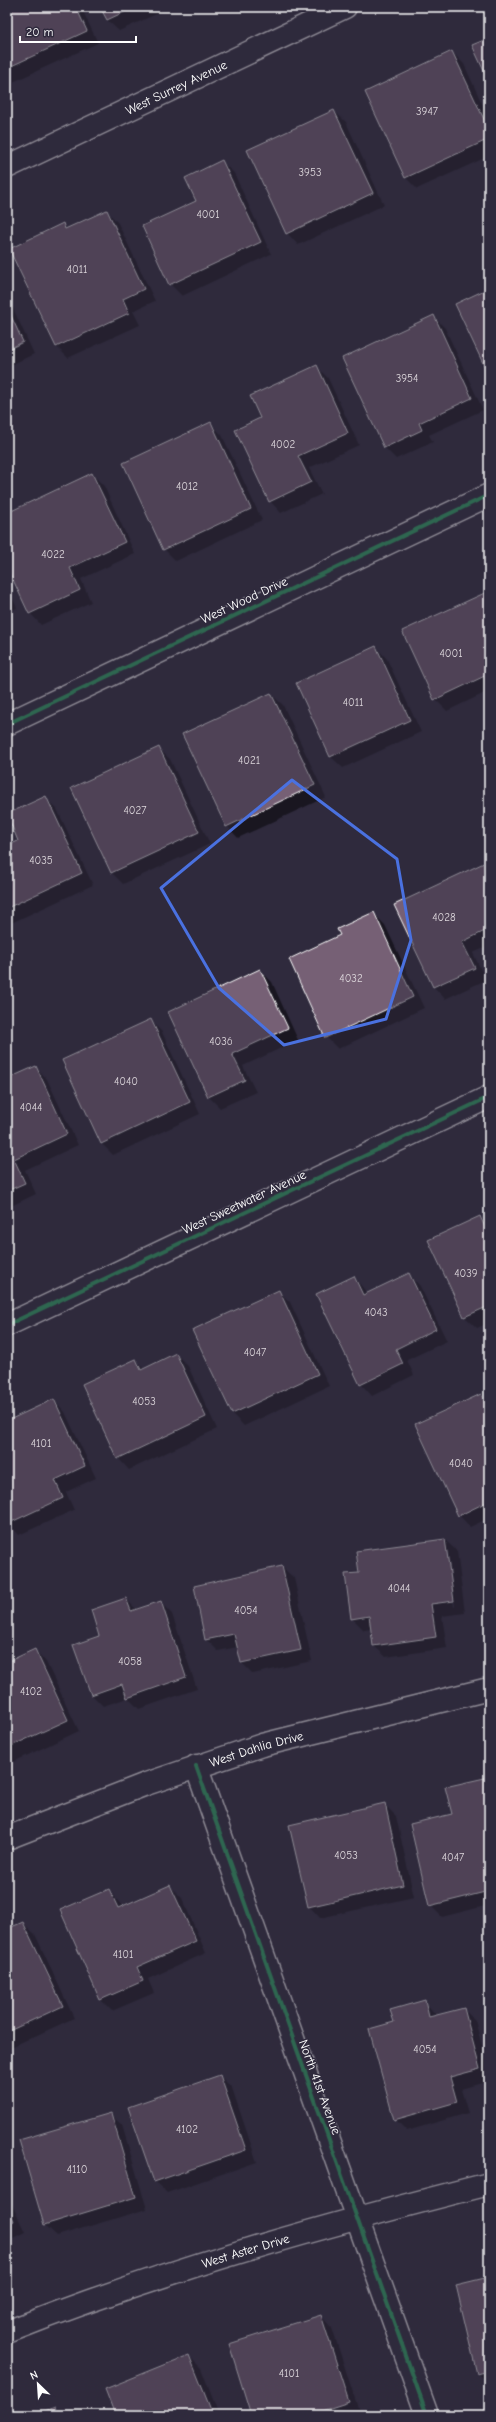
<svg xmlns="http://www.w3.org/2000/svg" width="496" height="2422" font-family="'Comic Neue',sans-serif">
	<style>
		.shadow { fill: #0007; fill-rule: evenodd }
		.building { fill: #766075; stroke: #fff }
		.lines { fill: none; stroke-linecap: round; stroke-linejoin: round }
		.minor-casing { stroke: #fff; stroke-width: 25 }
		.minor { stroke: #2f2a3d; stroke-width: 22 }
		.cycleway-casing { stroke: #2f2a3d; stroke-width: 6 }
		.cycleway { stroke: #2db169; stroke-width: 4 }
		.marked { fill: none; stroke: #4a71e0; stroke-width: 3; stroke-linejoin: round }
		.labels { text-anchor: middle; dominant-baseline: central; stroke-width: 3; stroke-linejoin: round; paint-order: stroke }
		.number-label { font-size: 11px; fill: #ddd7dc }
		.street-label { font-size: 13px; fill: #fff; stroke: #2f2a3d }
	</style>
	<rect width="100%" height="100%" fill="#2f2a3d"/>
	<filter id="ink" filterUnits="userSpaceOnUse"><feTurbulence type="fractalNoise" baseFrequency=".025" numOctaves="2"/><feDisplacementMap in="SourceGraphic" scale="8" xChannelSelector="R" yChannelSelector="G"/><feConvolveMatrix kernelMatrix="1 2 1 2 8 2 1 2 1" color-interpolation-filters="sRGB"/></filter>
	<g filter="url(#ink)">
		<g class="shadow">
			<polygon points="7,7 81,7 98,43 13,82 7,76"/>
			<polygon points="101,7 172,7 119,31 107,20"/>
			<polygon points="452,52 464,64 489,119 489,156 417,189 406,178 366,92"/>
			<polygon points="334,111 346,122 384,205 298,245 287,233"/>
			<polygon points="222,162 234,173 271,254 182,296 170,284"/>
			<polygon points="107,211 118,223 155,301 133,311 140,325 68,358 56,346 63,225 67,230"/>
			<polygon points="7,295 34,354 7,367"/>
			<polygon points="434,317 445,328 483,410 429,435 433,442 396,459 385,448"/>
			<polygon points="316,366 328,378 359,445 309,468 322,494 281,513 270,501"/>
			<polygon points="211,424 222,435 262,520 176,561 164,549"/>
			<polygon points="92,474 104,486 135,554 81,579 91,602 41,625 30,613 7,564 7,514"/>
			<polygon points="7,586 17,608 7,612"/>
			<polygon points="489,592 489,691 447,711 435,699"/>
			<polygon points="376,647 387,659 421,732 343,768 331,757 297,684"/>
			<polygon points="271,694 283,705 326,797 238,838 227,826"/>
			<polygon points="158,748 170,759 210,844 123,884 112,873"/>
			<polygon points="45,798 57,809 93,885 7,925 7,847 20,842 7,815"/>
			<polygon points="486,864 489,867 489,946 473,953 486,980 445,999 434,987 396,906"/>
			<polygon points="373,913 385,925 424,1008 338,1049 326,1037 341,936"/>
			<polygon points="260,970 272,982 298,1040 243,1066 256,1092 220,1108 209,1097 170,1012"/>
			<polygon points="150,1020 162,1032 200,1114 113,1155 101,1143"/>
			<polygon points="36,1067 47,1079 78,1145 25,1170 36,1194 7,1208 7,1080"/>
			<polygon points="480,1217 489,1227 489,1323 477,1328 465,1317 429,1241"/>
			<polygon points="409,1274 420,1286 447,1341 407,1360 414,1375 372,1396 361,1384 354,1277 368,1294"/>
			<polygon points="278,1291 290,1302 329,1386 244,1426 232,1414 194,1330"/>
			<polygon points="176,1354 188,1366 217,1429 129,1470 118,1458 135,1360 144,1369"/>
			<polygon points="480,1395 489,1403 489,1518 470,1527 459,1515"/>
			<polygon points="54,1400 65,1412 96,1478 66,1492 74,1510 19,1535 7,1522 7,1422"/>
			<path d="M 445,1540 L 457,1551 L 465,1613 L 442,1616 L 447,1648 L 386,1657 L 374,1646 L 372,1629 L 364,1630 L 352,1618 L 360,1573 ZM 446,1551 L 448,1551 L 455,1606 L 454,1607 Z"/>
			<polygon points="282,1567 294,1578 312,1661 253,1674 242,1663 238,1647 218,1651 206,1639 195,1586"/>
			<polygon points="126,1599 137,1610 160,1602 172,1614 197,1689 139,1709 128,1698 103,1706 92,1695 75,1645 101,1637"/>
			<polygon points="35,1650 46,1662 79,1731 7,1765 7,1663"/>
			<polygon points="489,1778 489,1905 442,1917 430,1905 453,1814"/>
			<polygon points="384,1804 396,1816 414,1897 320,1918 309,1906"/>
			<polygon points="170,1886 182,1898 206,1953 148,1979 154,1993 112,2011 100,1999 109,1890 123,1907"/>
			<polygon points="23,1923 35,1934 74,2018 7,2049 7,1930"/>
			<polygon points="424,2001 437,2016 463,2009 475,2020 489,2072 489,2081 461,2089 468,2113 407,2131 395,2119 395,2023"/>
			<polygon points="220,2076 232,2088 257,2162 167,2193 155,2182 129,2108"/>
			<polygon points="110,2114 122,2125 147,2209 57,2236 45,2225"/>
			<polygon points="7,2194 25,2232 7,2241"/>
			<polygon points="489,2278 489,2384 478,2373"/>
			<polygon points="321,2316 332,2328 360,2414 252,2415"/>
			<polygon points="189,2356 201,2368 219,2415 116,2415"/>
			<polygon points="55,2408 61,2415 37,2415"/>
		</g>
		<g class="building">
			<polygon points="7,7 76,7 87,31 7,68"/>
			<polygon points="100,7 135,7 107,20"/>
			<polygon points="489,38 489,82 472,45"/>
			<polygon points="452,51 489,130 489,139 405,178 365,92"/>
			<polygon points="334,110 373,193 286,234 247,150"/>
			<polygon points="222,160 261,242 169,285 142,226 196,201 185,178"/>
			<polygon points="107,210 144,289 123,299 129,313 56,347 9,249 63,223 65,229"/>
			<polygon points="489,288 489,376 455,304"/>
			<polygon points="7,307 23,342 7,350"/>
			<polygon points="434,315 472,398 419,423 422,430 384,448 342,358"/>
			<polygon points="317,365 348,433 298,456 311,482 269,502 235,430 260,418 250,396"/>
			<polygon points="211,422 251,509 163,550 123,463"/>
			<polygon points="92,473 125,542 70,568 80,590 29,614 7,567 7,513"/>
			<polygon points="489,591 489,674 434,700 402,631"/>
			<polygon points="376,646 410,720 330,757 296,683"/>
			<polygon points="271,693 315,785 226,827 182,734"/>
			<polygon points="159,747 199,832 111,873 71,788"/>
			<polygon points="46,796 82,873 7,908 7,846 18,841 7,814"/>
			<polygon points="486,862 489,869 489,929 462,942 475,968 433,987 394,905"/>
			<polygon points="374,912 413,997 325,1038 289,959 340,935 337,929"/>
			<polygon points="260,969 288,1028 232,1054 245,1080 208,1097 168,1012"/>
			<polygon points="151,1019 190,1102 101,1144 62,1060"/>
			<polygon points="36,1066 67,1134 14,1159 25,1183 7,1191 7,1079"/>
			<polygon points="480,1216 487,1232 489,1231 489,1306 464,1317 428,1240"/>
			<polygon points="409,1273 436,1329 396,1349 403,1364 360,1385 316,1294 354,1276 363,1295"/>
			<polygon points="279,1290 318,1374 232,1414 192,1330"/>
			<polygon points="176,1353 206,1417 117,1459 82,1384 136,1359 141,1370"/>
			<polygon points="481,1394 489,1412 489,1501 458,1516 415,1424"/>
			<polygon points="54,1399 85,1466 55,1480 63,1498 7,1524 7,1421"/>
			<polygon points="445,1539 454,1601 431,1604 436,1637 373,1646 369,1616 351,1619 345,1574 359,1573 356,1551"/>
			<polygon points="282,1566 301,1650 241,1663 234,1634 205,1640 194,1586"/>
			<polygon points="126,1598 131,1611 161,1601 186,1677 127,1698 122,1684 91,1695 73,1645 99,1636 91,1610"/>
			<polygon points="35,1649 68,1720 7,1748 7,1662"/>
			<polygon points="489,1777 489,1891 429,1906 410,1824 452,1814 445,1787"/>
			<polygon points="385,1803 403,1885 308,1907 289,1825"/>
			<polygon points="170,1885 196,1941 137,1967 143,1981 100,2000 60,1910 109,1889 118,1908"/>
			<polygon points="23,1922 63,2006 7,2032 7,1929"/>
			<polygon points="425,2000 429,2017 464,2008 480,2069 450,2077 457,2102 394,2120 369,2029 394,2022 390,2010"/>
			<polygon points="220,2075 246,2150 154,2182 128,2107"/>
			<polygon points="111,2113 136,2197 44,2225 19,2140"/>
			<polygon points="7,2205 14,2221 7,2224"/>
			<polygon points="489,2277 489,2371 477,2374 456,2285"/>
			<polygon points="321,2315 349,2402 309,2415 251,2415 229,2344"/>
			<polygon points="189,2355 213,2415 115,2415 105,2389"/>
			<polygon points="55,2407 58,2415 34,2415"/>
		</g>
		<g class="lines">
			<g class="minor-casing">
				<g id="minor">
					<path id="s1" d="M 7,167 L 345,7"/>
					<polyline points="7,724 489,495"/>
					<polyline points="7,1325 489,1097"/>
					<polyline points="196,1766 427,2415"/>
					<path id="s2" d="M 7,1838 L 146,1784 L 262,1745 L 489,1689"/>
					<path id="s3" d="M 7,2332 C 164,2270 326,2225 489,2184"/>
				</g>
			</g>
			<use href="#minor" class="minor"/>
			<g class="cycleway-casing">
				<g id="cycleway">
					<polyline points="7,724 489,495"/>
					<polyline points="7,1325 489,1097"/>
					<polyline points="196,1766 427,2415"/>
				</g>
			</g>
			<use href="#cycleway" class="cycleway"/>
		</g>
	</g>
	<path d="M0 0H496V2422H0ZM 292,780 L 397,859 L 411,940 L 386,1019 L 284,1045 L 219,988 L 161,888 Z" fill="#2f2a3d" fill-opacity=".55" fill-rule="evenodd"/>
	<path class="marked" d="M 292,780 L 397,859 L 411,940 L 386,1019 L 284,1045 L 219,988 L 161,888 Z"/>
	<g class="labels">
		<g class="number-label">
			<text x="427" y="111">3947</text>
			<text x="310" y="172">3953</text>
			<text x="208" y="214">4001</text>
			<text x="77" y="269">4011</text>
			<text x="407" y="378">3954</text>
			<text x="283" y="444">4002</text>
			<text x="187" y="486">4012</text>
			<text x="53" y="554">4022</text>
			<text x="451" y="653">4001</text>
			<text x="353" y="702">4011</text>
			<text x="249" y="760">4021</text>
			<text x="135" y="810">4027</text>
			<text x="41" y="860">4035</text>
			<text x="444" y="917">4028</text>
			<text x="351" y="978">4032</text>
			<text x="221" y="1041">4036</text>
			<text x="126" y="1081">4040</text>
			<text x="31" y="1107">4044</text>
			<text x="466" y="1273">4039</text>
			<text x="376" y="1312">4043</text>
			<text x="255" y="1352">4047</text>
			<text x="144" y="1401">4053</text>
			<text x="41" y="1443">4101</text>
			<text x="461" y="1463">4040</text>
			<text x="399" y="1588">4044</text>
			<text x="246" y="1610">4054</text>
			<text x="130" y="1661">4058</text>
			<text x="31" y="1691">4102</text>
			<text x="346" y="1855">4053</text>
			<text x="453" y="1857">4047</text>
			<text x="123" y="1954">4101</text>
			<text x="425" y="2049">4054</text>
			<text x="187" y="2129">4102</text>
			<text x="77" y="2169">4110</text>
			<text x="289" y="2373">4101</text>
		</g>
		<g class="street-label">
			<text stroke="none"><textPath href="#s1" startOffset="187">West Surrey Avenue</textPath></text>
			<text transform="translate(244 600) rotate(-25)">West Wood Drive</text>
			<text transform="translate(244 1202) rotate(-25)">West Sweetwater Avenue</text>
			<text stroke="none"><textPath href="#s2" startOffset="265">West Dahlia Drive</textPath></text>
			<text transform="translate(320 2087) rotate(70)">North 41st Avenue</text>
			<text stroke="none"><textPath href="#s3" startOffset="252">West Aster Drive</textPath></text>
		</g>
	</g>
	<rect width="496" height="2422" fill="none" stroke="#2f2a3d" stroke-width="24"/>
	<rect x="12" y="12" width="472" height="2398" fill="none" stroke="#fff" stroke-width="1.5" filter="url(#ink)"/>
	<g transform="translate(38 2384) rotate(335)" stroke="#2f2a3d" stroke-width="3" paint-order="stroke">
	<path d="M0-3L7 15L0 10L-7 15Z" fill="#ffffff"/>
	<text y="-6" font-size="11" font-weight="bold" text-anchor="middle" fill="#ffffff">N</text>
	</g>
	<path d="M20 36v6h116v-6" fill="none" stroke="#ffffff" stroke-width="2"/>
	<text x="26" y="36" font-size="12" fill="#ffffff" stroke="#2f2a3d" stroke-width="3" paint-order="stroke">20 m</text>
</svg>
